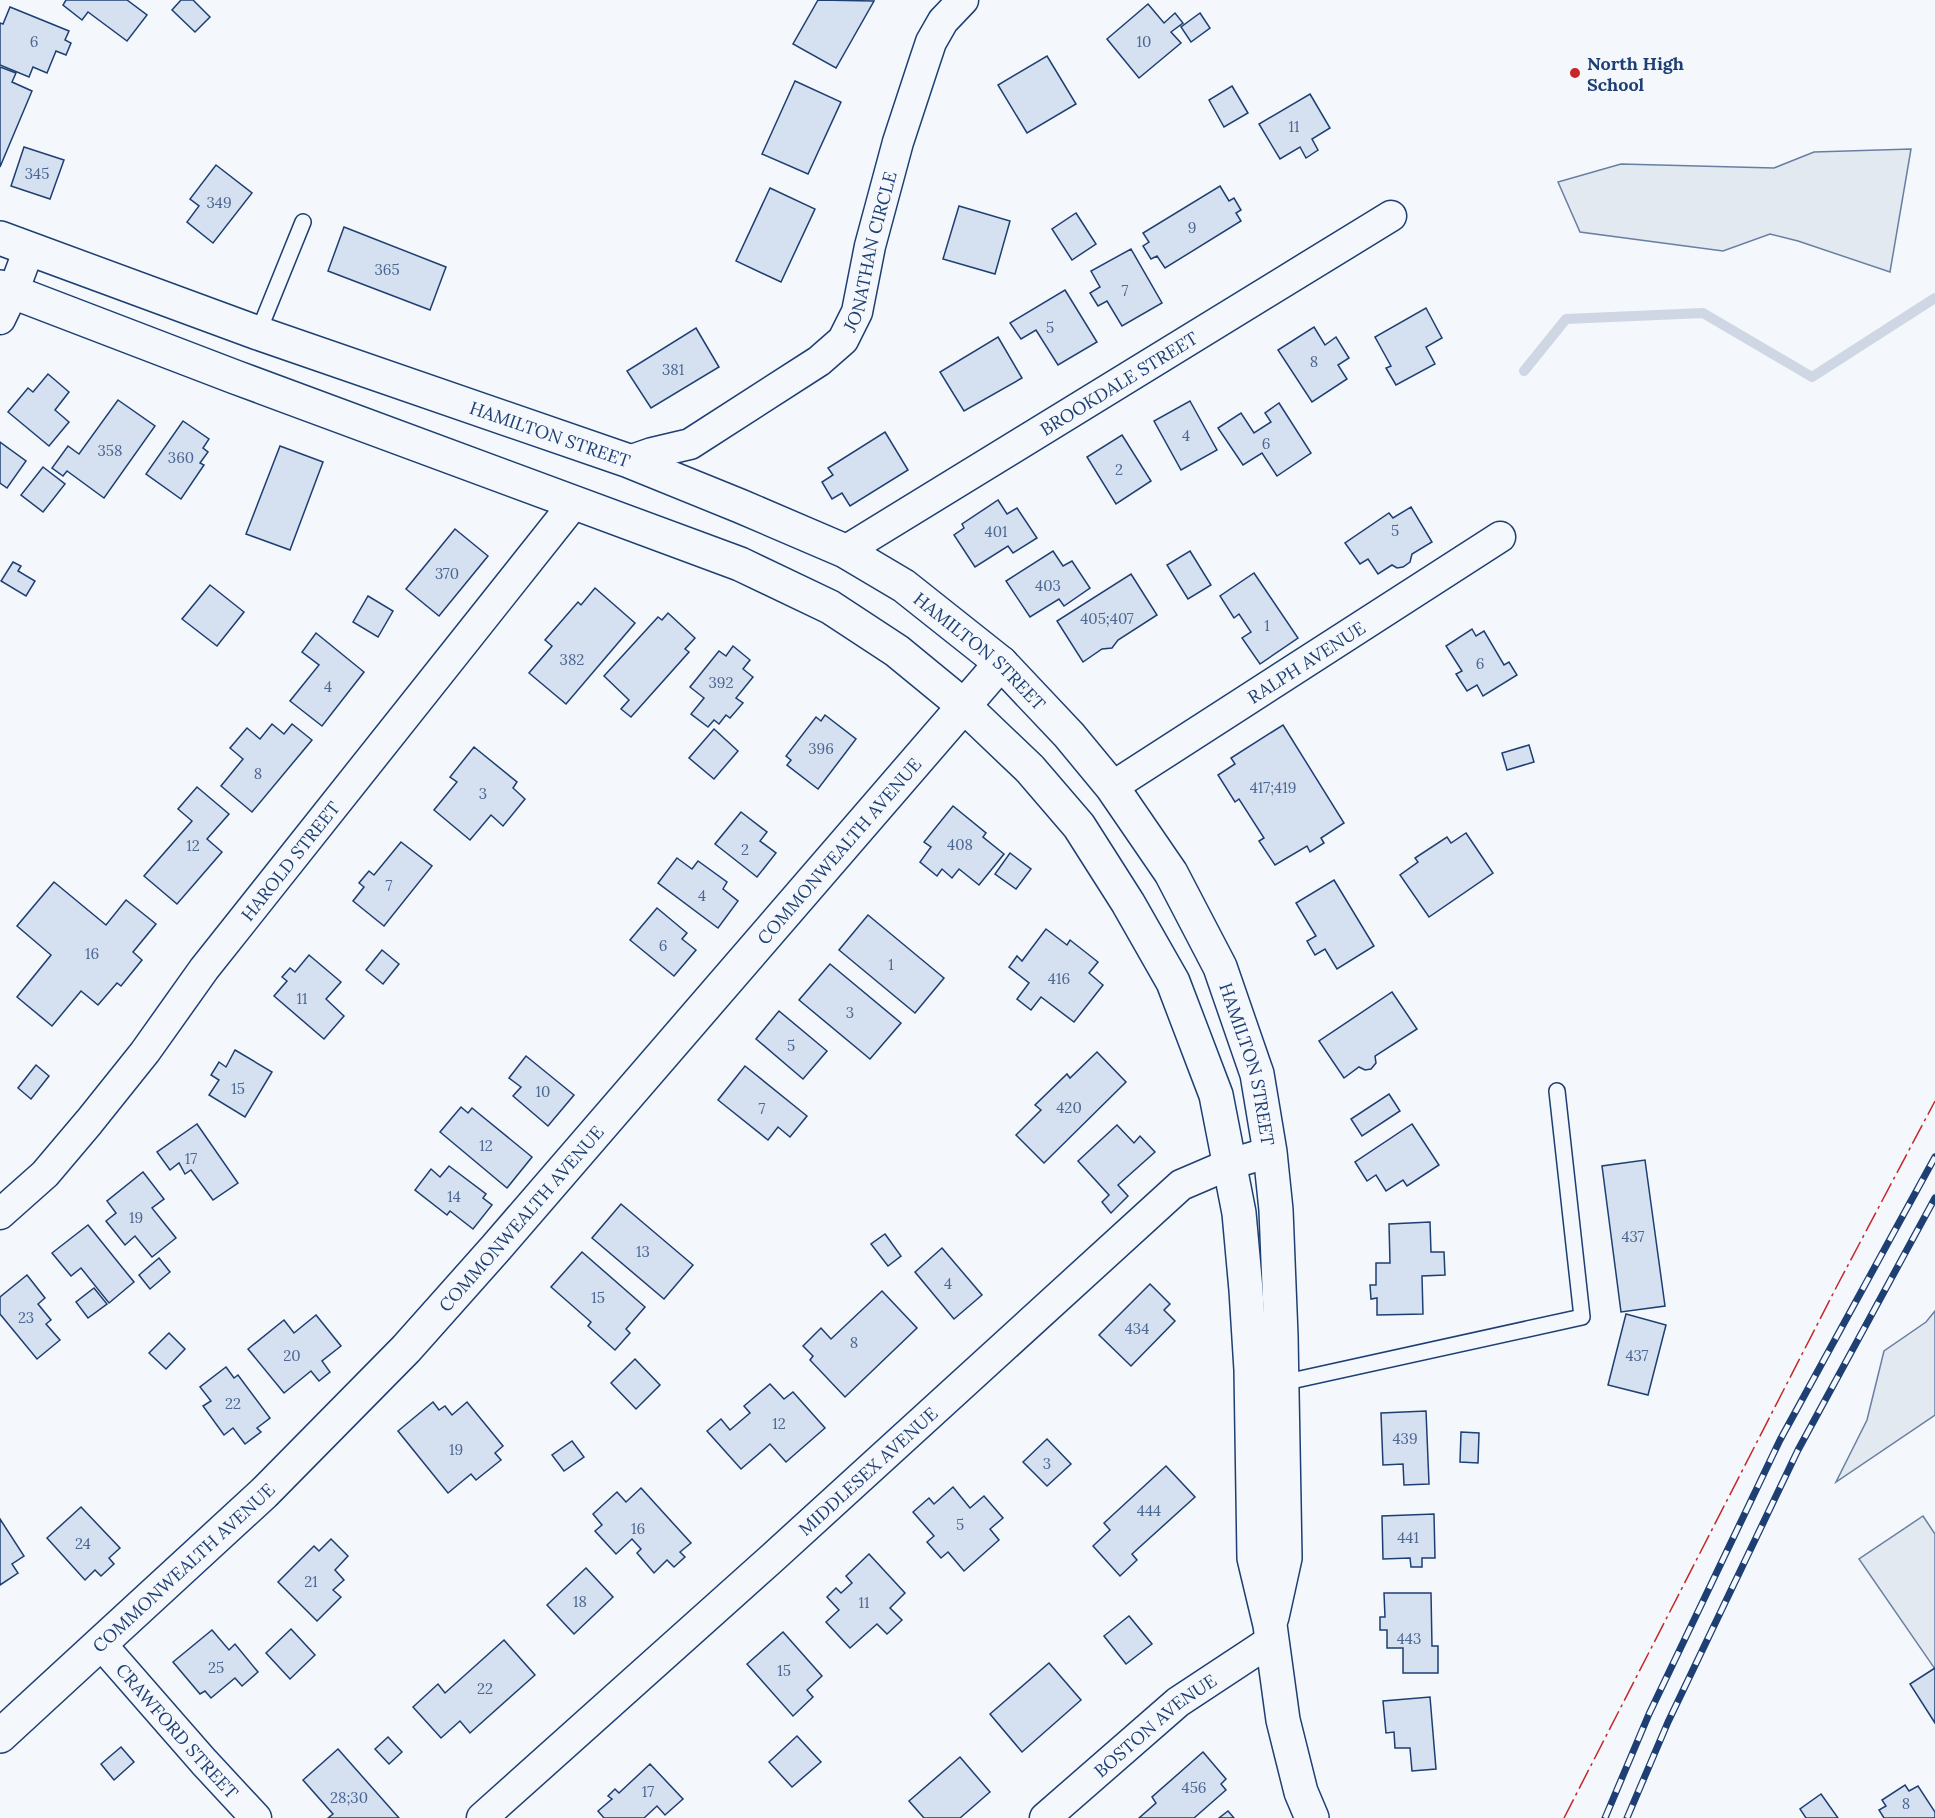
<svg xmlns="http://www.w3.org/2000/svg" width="1935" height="1818" font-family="Lora,serif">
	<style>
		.green { fill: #e3e9f0; stroke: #687fa3; stroke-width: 1.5 }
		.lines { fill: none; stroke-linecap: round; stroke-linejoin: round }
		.stream { stroke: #cfd7e4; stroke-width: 10 }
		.building { fill: #d5e0f0; stroke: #1d3f73; stroke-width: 1.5 }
		.service-casing { stroke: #1d3f73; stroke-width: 18 }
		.minor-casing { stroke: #1d3f73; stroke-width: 33 }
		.tertiary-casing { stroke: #1d3f73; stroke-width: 36 }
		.secondary-casing { stroke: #1d3f73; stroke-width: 36 }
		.service { stroke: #f4f7fb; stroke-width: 15 }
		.minor { stroke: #f4f7fb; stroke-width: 30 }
		.tertiary { stroke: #f4f7fb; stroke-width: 33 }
		.secondary { stroke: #f4f7fb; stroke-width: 33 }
		.rail-casing { stroke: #1d3f73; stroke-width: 7 }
		.rail { stroke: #f4f7fb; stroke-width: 4.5; stroke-dasharray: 14; stroke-linecap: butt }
		.power { stroke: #c62828; stroke-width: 1.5; stroke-dasharray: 21 4.5 3 4.5; stroke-linecap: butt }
		.poi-dot { fill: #c62828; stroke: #f4f7fb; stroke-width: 2 }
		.labels { text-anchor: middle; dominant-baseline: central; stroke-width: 4.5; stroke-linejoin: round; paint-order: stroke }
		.number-label { font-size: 15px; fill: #4b6792 }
		.poi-label { font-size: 18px; font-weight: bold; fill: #1d3f73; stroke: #f4f7fb; text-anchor: start }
		.street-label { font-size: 18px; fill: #1d3f73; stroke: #f4f7fb }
	</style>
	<rect width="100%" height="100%" fill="#f4f7fb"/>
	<g class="green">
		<polygon points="1911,149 1890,272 1798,241 1770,234 1723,251 1580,232 1558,182 1621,164 1774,168 1814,152"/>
		<polygon points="1935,1311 1935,1415 1836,1482 1867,1420 1884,1351 1926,1322"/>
		<polygon points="1923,1516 1935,1534 1935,1669 1859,1559"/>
	</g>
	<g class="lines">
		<polyline class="stream" points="1524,371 1566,319 1703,313 1812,377 1935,298"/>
	</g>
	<g class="building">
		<polygon points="66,0 127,0 147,15 127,41 88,12 82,20 63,5"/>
		<polygon points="181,0 193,0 210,17 195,32 172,10"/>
		<polygon points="818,0 874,1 836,68 793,44"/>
		<polygon points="1148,4 1164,23 1175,13 1183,23 1171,32 1181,43 1139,78 1107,39"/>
		<polygon points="10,7 69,31 65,40 71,43 66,55 56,51 47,73 33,67 29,77 0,65 0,23 3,24"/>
		<polygon points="1200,13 1210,28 1191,42 1181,27"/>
		<polygon points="1047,56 1076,104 1027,133 998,85"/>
		<polygon points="0,67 16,73 12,82 32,91 0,167"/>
		<polygon points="795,81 841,102 808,174 762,154"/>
		<polygon points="1232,86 1248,113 1224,127 1209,100"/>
		<polygon points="1310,94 1330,128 1312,139 1318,150 1306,158 1300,147 1280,159 1259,124"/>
		<polygon points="24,147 64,160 50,199 11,186"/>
		<polygon points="216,165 252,193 213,243 187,222 199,206 190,199"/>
		<polygon points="1220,186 1229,201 1234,198 1241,210 1236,213 1241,221 1165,268 1157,256 1151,259 1143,246 1149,242 1143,233"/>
		<polygon points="770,188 815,209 781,282 736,261"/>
		<polygon points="959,206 1010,221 995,274 943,259"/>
		<polygon points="1076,213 1096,244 1072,260 1052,229"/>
		<polygon points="344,227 446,267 430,310 328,271"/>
		<polygon points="1131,249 1162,303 1122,326 1107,301 1098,306 1090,293 1100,287 1091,271"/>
		<polygon points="1065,290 1097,342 1058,365 1036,330 1021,339 1010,323"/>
		<polygon points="1426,308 1442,338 1426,347 1435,364 1396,385 1386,368 1391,366 1375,337"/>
		<polygon points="1314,327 1325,345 1336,337 1349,358 1338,365 1347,379 1312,402 1278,350"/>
		<polygon points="696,328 719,367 651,408 627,371"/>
		<polygon points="998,337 1022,378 964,411 940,372"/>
		<polygon points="48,374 69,392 55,410 69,422 49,446 8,412 28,388 33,392"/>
		<polygon points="118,400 155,426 104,498 67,471 63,476 52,468 68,446 79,454"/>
		<polygon points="1190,401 1217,450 1181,470 1154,421"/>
		<polygon points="1279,403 1311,453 1277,476 1262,453 1243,465 1218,428 1241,413 1254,433 1271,422 1265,413"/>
		<polygon points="183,421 209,439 203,448 208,452 200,463 204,465 181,499 146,474"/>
		<polygon points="885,432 908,470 850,506 842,493 832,499 822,482 833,475 828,468"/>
		<polygon points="1122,435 1151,481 1116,504 1087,457"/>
		<polygon points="0,442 26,461 7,488 0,483"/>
		<polygon points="280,446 323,462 290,550 246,534"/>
		<polygon points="43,467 65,484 43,512 21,495"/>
		<polygon points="998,500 1007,514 1017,508 1037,538 1013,553 1008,546 975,567 954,535 964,528 962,524"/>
		<polygon points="1411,507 1432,542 1412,554 1410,562 1403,567 1397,568 1392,565 1378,574 1368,559 1360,564 1345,543 1389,513 1393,518"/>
		<polygon points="455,529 488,556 439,616 406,589"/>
		<polygon points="1053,551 1063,566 1072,561 1090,588 1064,606 1059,599 1030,617 1006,581"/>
		<polygon points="1190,551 1211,585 1188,599 1167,565"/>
		<polygon points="13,562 21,566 18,571 35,581 26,596 1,581"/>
		<polygon points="1254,573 1298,638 1260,664 1242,638 1251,632 1239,614 1234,618 1220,596"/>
		<polygon points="1131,574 1157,615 1118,640 1112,648 1102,649 1083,662 1057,621"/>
		<polygon points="210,585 244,612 217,646 182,619"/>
		<polygon points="595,588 635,623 566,704 529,673 552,646 545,640 578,602 581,605"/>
		<polygon points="368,596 393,611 378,637 353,622"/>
		<polygon points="668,613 695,638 685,649 689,652 631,717 621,709 629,700 604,676 658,617 662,620"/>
		<polygon points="1472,629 1476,636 1484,631 1504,665 1509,662 1517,675 1483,696 1477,685 1467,691 1456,674 1462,671 1446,646"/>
		<polygon points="316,633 364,672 322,726 290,701 319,665 302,652"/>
		<polygon points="733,646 750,660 743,669 753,677 736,698 743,703 730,718 726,715 719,724 714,720 708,727 691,714 704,698 690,687 719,651 726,656"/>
		<polygon points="825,715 856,739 818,789 787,765 791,760 786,756 816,717 821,721"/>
		<polygon points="272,724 284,734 292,724 312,740 252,812 221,786 243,759 230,748 247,728 260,739"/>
		<polygon points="1283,725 1344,823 1321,838 1324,843 1310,852 1307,846 1275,865 1259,841 1264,838 1239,799 1235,802 1218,775 1235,764 1231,758"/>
		<polygon points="714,729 738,751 714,779 689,758"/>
		<polygon points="1529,745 1534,762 1507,770 1502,753"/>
		<polygon points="474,747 517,782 513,788 525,799 503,826 491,815 470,840 434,810 457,782 450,777"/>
		<polygon points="197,787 229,814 207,839 222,852 177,904 144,876 192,821 178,809"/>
		<polygon points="953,806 986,833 983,837 1004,854 979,885 959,869 952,878 942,869 937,876 920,862 931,847 924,842"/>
		<polygon points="741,812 767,832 760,841 776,853 757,877 715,844"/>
		<polygon points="1466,833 1493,873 1429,917 1400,875 1418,862 1415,858 1447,837 1451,843"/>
		<polygon points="401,842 432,866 384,926 353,901 364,887 359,883 369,871 374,875"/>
		<polygon points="1010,853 1031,869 1016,889 995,874"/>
		<polygon points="677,858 692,869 698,861 727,882 723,889 738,901 718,928 658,883"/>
		<polygon points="1334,880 1374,946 1337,969 1325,949 1315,955 1307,941 1316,936 1296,903"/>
		<polygon points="54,882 106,925 126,900 156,924 133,952 142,960 121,986 117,983 98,1005 81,991 52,1026 17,997 51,955 17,926"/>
		<polygon points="657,908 687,933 682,939 696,950 674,976 630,940"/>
		<polygon points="868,915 944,978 915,1013 839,950"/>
		<polygon points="1046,929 1067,945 1070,940 1098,962 1089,973 1103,985 1074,1022 1041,997 1031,1010 1017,999 1029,983 1009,967 1017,956 1022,961"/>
		<polygon points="382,950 399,964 383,984 366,970"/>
		<polygon points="309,955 341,982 326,999 344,1016 324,1039 274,996 287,981 282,977 290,968 295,972"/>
		<polygon points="830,964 901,1023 870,1059 799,1000"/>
		<polygon points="1392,992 1417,1029 1375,1056 1376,1063 1371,1069 1365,1070 1359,1067 1344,1078 1319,1041"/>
		<polygon points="779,1011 827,1051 803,1079 756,1039"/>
		<polygon points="235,1050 272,1072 245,1117 209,1095 219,1080 211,1075 219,1062 226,1067"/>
		<polygon points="1097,1052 1126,1082 1044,1163 1016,1135 1041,1110 1035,1105 1067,1074 1070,1078"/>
		<polygon points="526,1056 574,1095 548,1126 513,1096 521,1087 509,1078"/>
		<polygon points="36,1065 49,1076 31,1099 18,1088"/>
		<polygon points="745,1066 807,1116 790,1137 778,1127 768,1140 718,1100"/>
		<polygon points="1389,1094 1400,1111 1362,1136 1351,1119"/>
		<polygon points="461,1107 468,1113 472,1108 532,1157 507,1188 440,1132"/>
		<polygon points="197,1124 238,1183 213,1200 191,1170 185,1174 179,1163 170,1170 157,1152"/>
		<polygon points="1412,1124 1439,1165 1407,1186 1403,1180 1386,1191 1376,1175 1367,1181 1355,1162"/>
		<polygon points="1117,1125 1134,1143 1140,1136 1155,1152 1118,1185 1128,1196 1111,1213 1102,1202 1109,1195 1078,1161"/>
		<polygon points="1645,1160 1665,1306 1621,1312 1602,1166"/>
		<polygon points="449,1166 486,1194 483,1198 492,1205 473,1229 450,1211 447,1215 415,1190 431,1169 440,1177"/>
		<polygon points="143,1172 164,1199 152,1208 176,1238 152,1257 135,1236 125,1245 106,1221 116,1213 107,1201"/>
		<polygon points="621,1204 693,1265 664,1299 592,1238"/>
		<polygon points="1430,1222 1431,1252 1444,1252 1445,1275 1422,1276 1423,1314 1377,1315 1377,1298 1371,1299 1370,1285 1376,1285 1376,1263 1390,1263 1389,1224"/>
		<polygon points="88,1225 134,1282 109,1303 81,1268 71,1276 52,1253"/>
		<polygon points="885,1234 901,1256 888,1266 871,1244"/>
		<polygon points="942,1248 982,1295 954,1319 915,1272"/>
		<polygon points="582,1252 645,1307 626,1329 630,1333 615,1350 588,1326 591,1322 551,1287"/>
		<polygon points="159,1258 170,1272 150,1289 139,1275"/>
		<polygon points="27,1275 45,1298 38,1304 51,1320 46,1324 60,1340 37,1359 0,1314 0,1297"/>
		<polygon points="1150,1284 1170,1304 1164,1310 1175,1321 1131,1366 1099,1335"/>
		<polygon points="94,1288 107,1304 88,1318 76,1302"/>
		<polygon points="882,1291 917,1328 845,1397 810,1360 813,1356 803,1346 821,1328 831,1339"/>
		<polygon points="1626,1314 1666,1325 1648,1395 1608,1385"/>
		<polygon points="316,1315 341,1346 322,1361 330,1372 319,1381 311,1371 284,1393 248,1349 284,1320 294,1333"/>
		<polygon points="169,1333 185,1349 166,1369 149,1353"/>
		<polygon points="635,1359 660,1385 636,1409 611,1383"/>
		<polygon points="226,1367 234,1378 238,1375 270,1418 257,1428 261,1432 245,1444 233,1428 224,1435 203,1406 211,1401 200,1387"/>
		<polygon points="770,1384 784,1399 793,1392 825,1428 786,1462 770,1444 741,1469 707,1431 721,1419 730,1430 750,1413 744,1406"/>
		<polygon points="433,1402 439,1410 445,1406 452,1415 467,1402 503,1446 495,1453 501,1460 476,1480 471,1474 448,1493 398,1431"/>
		<polygon points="1426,1411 1429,1484 1404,1485 1403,1464 1383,1465 1381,1413"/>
		<polygon points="1461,1432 1479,1433 1478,1463 1460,1462"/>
		<polygon points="1047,1439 1071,1464 1047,1486 1023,1462"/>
		<polygon points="572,1441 584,1457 564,1471 552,1455"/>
		<polygon points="1166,1466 1195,1497 1132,1554 1137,1560 1120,1576 1093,1546 1110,1530 1104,1523"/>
		<polygon points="953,1487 970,1508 984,1496 1003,1518 990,1529 999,1540 964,1571 948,1552 941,1558 927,1542 934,1536 913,1512 929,1498 934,1504"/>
		<polygon points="641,1488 691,1543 680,1552 685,1557 674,1567 667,1560 654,1573 637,1553 641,1549 632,1539 616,1554 595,1531 602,1525 593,1514 617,1492 626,1502"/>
		<polygon points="81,1507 120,1548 109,1558 114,1564 101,1576 95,1570 85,1580 47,1538"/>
		<polygon points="1434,1514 1435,1558 1422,1558 1422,1567 1411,1567 1410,1558 1383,1559 1382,1516"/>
		<polygon points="0,1519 24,1556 12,1564 18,1573 0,1585"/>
		<polygon points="331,1539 348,1556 335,1570 344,1580 333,1590 341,1597 317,1621 278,1582 314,1546 319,1551"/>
		<polygon points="869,1554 905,1593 890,1608 902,1620 887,1634 877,1624 850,1648 826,1622 839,1610 827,1597 836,1588 841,1593 852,1583 846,1576"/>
		<polygon points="586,1568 613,1597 574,1634 547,1605"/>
		<polygon points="1384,1593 1431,1593 1432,1646 1438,1646 1438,1673 1403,1673 1403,1648 1387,1648 1387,1630 1380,1630 1380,1617 1385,1617"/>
		<polygon points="1129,1616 1152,1644 1126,1664 1104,1636"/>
		<polygon points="291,1629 315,1655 290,1679 266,1653"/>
		<polygon points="212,1630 229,1650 235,1644 258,1672 242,1686 235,1678 211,1698 205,1691 200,1694 173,1662"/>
		<polygon points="783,1632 822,1676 807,1690 813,1697 793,1716 747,1664"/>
		<polygon points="504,1640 535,1675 470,1733 460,1721 441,1738 413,1707 438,1684 445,1693"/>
		<polygon points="1049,1663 1081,1700 1022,1752 990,1714"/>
		<polygon points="1935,1668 1935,1723 1910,1684"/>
		<polygon points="1430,1697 1436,1769 1412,1771 1410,1748 1395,1748 1394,1732 1386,1733 1383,1701"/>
		<polygon points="797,1736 821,1762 792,1787 769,1762"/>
		<polygon points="388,1737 402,1752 389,1764 375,1749"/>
		<polygon points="121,1747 134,1762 114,1780 101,1764"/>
		<polygon points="338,1749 399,1818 328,1818 333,1814 303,1780"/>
		<polygon points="1203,1752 1226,1779 1221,1784 1226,1790 1194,1818 1139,1818 1156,1803 1152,1797"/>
		<polygon points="960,1757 990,1792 960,1818 924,1818 909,1801"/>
		<polygon points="650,1764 683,1799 665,1815 657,1806 644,1818 604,1818 598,1811 612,1799 608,1796 615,1789 619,1793"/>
		<polygon points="1905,1785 1909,1791 1918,1786 1935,1812 1935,1818 1884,1818 1879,1810 1886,1806 1882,1800"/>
		<polygon points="1821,1794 1838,1818 1806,1818 1800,1809"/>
		<polygon points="1228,1811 1234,1818 1219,1818"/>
	</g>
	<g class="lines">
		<g class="service-casing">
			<g id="service">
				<polyline points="258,333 303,222"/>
				<polyline points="1282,1383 1582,1317 1557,1091"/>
			</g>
		</g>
		<g class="minor-casing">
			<g id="minor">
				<polyline points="0,319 13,292 29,249"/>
				<path id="s1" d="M 629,461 L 652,453 L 690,444 L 819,361 L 843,340 L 857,312 L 870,246 L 898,142 L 923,66 L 931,42 L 943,21 L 963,0"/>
				<path id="s2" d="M 845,551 L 1391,216"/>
				<path id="s3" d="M 1112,787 L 1500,537"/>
				<path id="s4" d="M 0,1214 L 45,1174 L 89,1122 L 145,1052 L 204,969 L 575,502"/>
				<path id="s5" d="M 100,1643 L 204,1762 L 256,1818"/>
				<path id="s6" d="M 482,1818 L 770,1560 L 1181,1185 L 1230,1164 L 1270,1152"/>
				<path id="s7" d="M 1045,1818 L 1178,1702 L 1272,1640"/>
			</g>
		</g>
		<g class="tertiary-casing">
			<g id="tertiary">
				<path id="s8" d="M 0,1736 L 264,1493 L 406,1349 L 495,1249 L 1001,663"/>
			</g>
		</g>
		<g class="secondary-casing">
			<g id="secondary">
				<path id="s9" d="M 0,238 L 258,333 L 629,461 L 740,506 L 845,551 L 904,586 L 1001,663 L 1069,735 L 1112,787 L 1171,873 L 1220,967 L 1257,1074 L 1270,1152 L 1276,1210 L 1281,1336 L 1285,1558 L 1272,1617"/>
				<polyline points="0,287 235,377 740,564 830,607 897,651 964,706 1030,769 1079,826 1128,903 1173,982 1216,1095 1239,1213 1246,1290 1251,1370 1254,1558 1270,1625 1283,1720 1301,1792 1312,1818"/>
			</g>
		</g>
		<use href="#service" class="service"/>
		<use href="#minor" class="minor"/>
		<use href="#tertiary" class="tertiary"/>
		<use href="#secondary" class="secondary"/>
		<g class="rail-casing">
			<g id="rail">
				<polyline points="1605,1818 1649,1714 1780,1440 1935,1157"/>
				<polyline points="1627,1818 1668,1722 1798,1450 1935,1198"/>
			</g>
		</g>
		<use href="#rail" class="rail"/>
		<polyline class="power" points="1564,1818 1838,1284 1935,1101"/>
	</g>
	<circle class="poi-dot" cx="1575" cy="73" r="6"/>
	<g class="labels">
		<g class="number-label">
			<text x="34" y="41">6</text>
			<text x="1144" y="41">10</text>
			<text x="1294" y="126">11</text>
			<text x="37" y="173">345</text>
			<text x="219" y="202">349</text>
			<text x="1192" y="227">9</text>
			<text x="387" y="269">365</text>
			<text x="1125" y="290">7</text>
			<text x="1050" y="327">5</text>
			<text x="1314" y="361">8</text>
			<text x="673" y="369">381</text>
			<text x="1186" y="435">4</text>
			<text x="1266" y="443">6</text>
			<text x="110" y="450">358</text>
			<text x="181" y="457">360</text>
			<text x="1119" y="469">2</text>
			<text x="1395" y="530">5</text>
			<text x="996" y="531">401</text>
			<text x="447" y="573">370</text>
			<text x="1048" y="585">403</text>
			<text x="1107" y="618">405;407</text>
			<text x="1267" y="625">1</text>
			<text x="572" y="659">382</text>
			<text x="1480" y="663">6</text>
			<text x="721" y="682">392</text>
			<text x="328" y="686">4</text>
			<text x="821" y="748">396</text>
			<text x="258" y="773">8</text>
			<text x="1273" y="787">417;419</text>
			<text x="483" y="793">3</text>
			<text x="960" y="844">408</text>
			<text x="193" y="845">12</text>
			<text x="745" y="849">2</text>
			<text x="389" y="885">7</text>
			<text x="702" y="895">4</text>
			<text x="663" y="945">6</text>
			<text x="92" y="953">16</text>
			<text x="891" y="964">1</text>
			<text x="1059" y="978">416</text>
			<text x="302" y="998">11</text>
			<text x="850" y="1012">3</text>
			<text x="791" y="1045">5</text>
			<text x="238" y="1088">15</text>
			<text x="543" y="1091">10</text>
			<text x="1069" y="1107">420</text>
			<text x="762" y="1108">7</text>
			<text x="486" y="1145">12</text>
			<text x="191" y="1158">17</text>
			<text x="454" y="1196">14</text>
			<text x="136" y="1217">19</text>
			<text x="1633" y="1236">437</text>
			<text x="643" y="1251">13</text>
			<text x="948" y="1283">4</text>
			<text x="598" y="1297">15</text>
			<text x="26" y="1317">23</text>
			<text x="1137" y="1328">434</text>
			<text x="854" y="1342">8</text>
			<text x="292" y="1355">20</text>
			<text x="1637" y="1355">437</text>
			<text x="233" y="1403">22</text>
			<text x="779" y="1423">12</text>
			<text x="1405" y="1438">439</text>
			<text x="456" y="1449">19</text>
			<text x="1047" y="1463">3</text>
			<text x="1149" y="1510">444</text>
			<text x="960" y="1524">5</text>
			<text x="638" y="1528">16</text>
			<text x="1408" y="1537">441</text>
			<text x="83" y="1543">24</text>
			<text x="311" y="1581">21</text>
			<text x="580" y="1601">18</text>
			<text x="864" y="1602">11</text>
			<text x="1409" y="1638">443</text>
			<text x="216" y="1667">25</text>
			<text x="784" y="1670">15</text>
			<text x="485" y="1688">22</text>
			<text x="1194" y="1787">456</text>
			<text x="648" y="1791">17</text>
			<text x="349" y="1797">28;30</text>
			<text x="1906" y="1803">8</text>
		</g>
		<g class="poi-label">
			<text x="1587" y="63">North High<tspan x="1587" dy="21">School</tspan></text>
		</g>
		<g class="street-label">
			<text stroke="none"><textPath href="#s1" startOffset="342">JONATHAN CIRCLE</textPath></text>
			<text stroke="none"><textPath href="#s2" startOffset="321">BROOKDALE STREET</textPath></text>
			<text stroke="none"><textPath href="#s9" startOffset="584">HAMILTON STREET</textPath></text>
			<text stroke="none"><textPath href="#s9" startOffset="1070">HAMILTON STREET</textPath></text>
			<text stroke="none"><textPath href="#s3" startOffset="231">RALPH AVENUE</textPath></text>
			<text stroke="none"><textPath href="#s8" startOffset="1221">COMMONWEALTH AVENUE</textPath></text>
			<text stroke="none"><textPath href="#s4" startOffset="458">HAROLD STREET</textPath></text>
			<text stroke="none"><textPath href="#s9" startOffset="1572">HAMILTON STREET</textPath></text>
			<text stroke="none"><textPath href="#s8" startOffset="735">COMMONWEALTH AVENUE</textPath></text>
			<text stroke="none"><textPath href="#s6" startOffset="519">MIDDLESEX AVENUE</textPath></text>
			<text stroke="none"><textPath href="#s8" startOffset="249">COMMONWEALTH AVENUE</textPath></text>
			<text stroke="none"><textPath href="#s7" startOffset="144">BOSTON AVENUE</textPath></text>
			<text stroke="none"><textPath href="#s5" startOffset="117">CRAWFORD STREET</textPath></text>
		</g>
	</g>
</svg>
